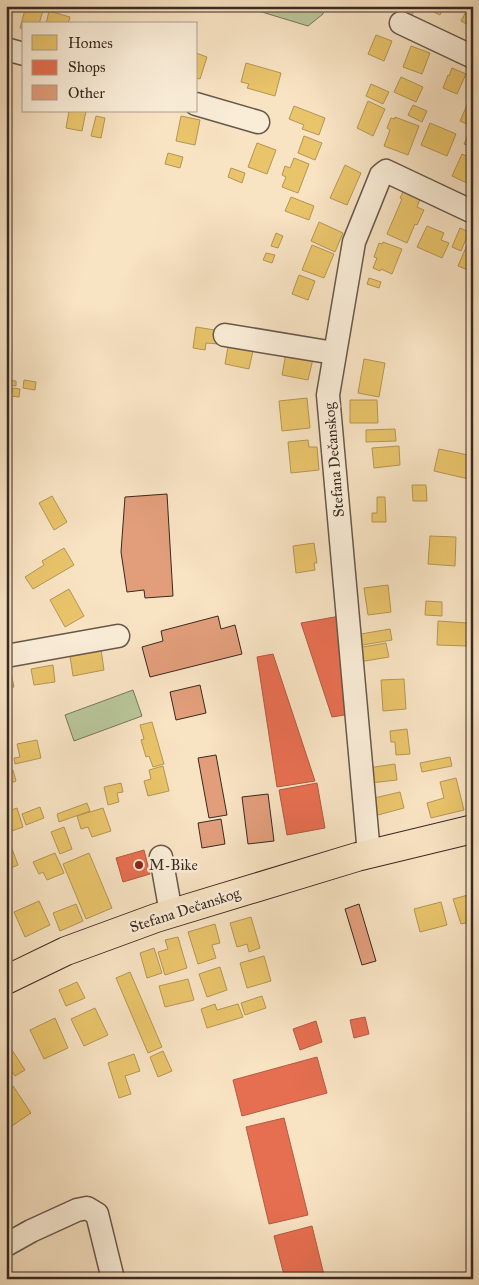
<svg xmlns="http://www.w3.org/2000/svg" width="479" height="1285" font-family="'IM FELL Great Primer',serif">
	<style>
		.green { fill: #b8c598; stroke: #78775c }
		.homes { fill: #e9c46a; stroke: #b49654 }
		.shops { fill: #e76f51; stroke: #b25a43 }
		.building { fill: #e29e7b; stroke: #382921 }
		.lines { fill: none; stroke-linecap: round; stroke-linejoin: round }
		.minor-casing { stroke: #68584a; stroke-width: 25 }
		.major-casing { stroke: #382921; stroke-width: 30 }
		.minor { stroke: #faedd8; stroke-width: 22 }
		.major { stroke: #f8e3c3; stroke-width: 28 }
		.poi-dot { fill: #8f2418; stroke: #faedd8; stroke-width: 2 }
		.labels { text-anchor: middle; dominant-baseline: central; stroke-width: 5; stroke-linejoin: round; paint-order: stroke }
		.street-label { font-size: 15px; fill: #382921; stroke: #faedd8 }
		.poi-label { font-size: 15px; fill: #382921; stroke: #faedd8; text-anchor: start }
	</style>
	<rect width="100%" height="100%" fill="#f8e3c3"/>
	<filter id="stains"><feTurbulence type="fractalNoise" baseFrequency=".004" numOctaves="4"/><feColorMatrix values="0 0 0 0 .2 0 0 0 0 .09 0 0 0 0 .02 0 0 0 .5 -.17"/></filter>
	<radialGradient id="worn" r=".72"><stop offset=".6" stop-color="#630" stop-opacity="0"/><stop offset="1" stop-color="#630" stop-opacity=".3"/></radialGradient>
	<g class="green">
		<polygon points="242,6 324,6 323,14 308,26"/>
		<polygon points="133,690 142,716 74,741 65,715"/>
	</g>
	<g class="homes">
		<polygon points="26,6 44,7 39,24 24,24 24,29 20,28"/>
		<polygon points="400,6 404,6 414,11 409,21 396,15"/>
		<polygon points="421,6 444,6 440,15"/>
		<polygon points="469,6 473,6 473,27 461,21"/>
		<polygon points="49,11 70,17 68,24 46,24"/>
		<polygon points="376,35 392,41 384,61 368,54"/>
		<polygon points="411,46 430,53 422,74 403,67"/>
		<polygon points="196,53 207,57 200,79 196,78"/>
		<polygon points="246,63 281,73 275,96 247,88 249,84 241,82"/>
		<polygon points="452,68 466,74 457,94 443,88 448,75 449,76"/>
		<polygon points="401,77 423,87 416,102 394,92"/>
		<polygon points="371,84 389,92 383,104 366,96"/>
		<polygon points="368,101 385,109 373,136 357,128"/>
		<polygon points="413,105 427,111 422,122 408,115"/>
		<polygon points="467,105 473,108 473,116 469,125 460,121"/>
		<polygon points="294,106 325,118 319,135 302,129 304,125 289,119"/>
		<polygon points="69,111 86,111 82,131 66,128"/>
		<polygon points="96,116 105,118 101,138 91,136"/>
		<polygon points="181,116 200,120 195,145 176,141"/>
		<polygon points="395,117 419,126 408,155 384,146 390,130 387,128 391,118 395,119"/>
		<polygon points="430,123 456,134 447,156 421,145"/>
		<polygon points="470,131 473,132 473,148 464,144"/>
		<polygon points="304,136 322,143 315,160 298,153"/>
		<polygon points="257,143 276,150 267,174 248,167"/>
		<polygon points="168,153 183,157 180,168 165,164"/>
		<polygon points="462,154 473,159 473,176 469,184 452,176"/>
		<polygon points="294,158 309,164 298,193 282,187 286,177 282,175 285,166 290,168"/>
		<polygon points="345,165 361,173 347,205 330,198"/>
		<polygon points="231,168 245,173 242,183 228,177"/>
		<polygon points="404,190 421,197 417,207 424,210 417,225 415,224 407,243 387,234 402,199 400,198"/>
		<polygon points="291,197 314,206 309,220 285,211"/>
		<polygon points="319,222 343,233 335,252 311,241"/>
		<polygon points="427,226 444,233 441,240 449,243 442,258 417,247"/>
		<polygon points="460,228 469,232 461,251 452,247"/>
		<polygon points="276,233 283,236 278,248 271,246"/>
		<polygon points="383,242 402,249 392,274 381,269 380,271 373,268 377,258 374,257 379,243 382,244"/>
		<polygon points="473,244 473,272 458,266 467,245 472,247"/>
		<polygon points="312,245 334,254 324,278 302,270"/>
		<polygon points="266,253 275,255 272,263 263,260"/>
		<polygon points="299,275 315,281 308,300 292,294"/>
		<polygon points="369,278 381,282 379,288 367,284"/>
		<polygon points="196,327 221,331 219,344 206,343 205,350 193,348"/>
		<polygon points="229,341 254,346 249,369 225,364"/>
		<polygon points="286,353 313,359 308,380 282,375"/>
		<polygon points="364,359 385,363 379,397 358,393"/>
		<polygon points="6,380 16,381 16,386 6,384"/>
		<polygon points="24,380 36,382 35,390 23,388"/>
		<polygon points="13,388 20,389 19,397 11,396"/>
		<polygon points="307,398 310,428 282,431 279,401"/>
		<polygon points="350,400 377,400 378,423 350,423"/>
		<polygon points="395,429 396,441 366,442 366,430"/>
		<polygon points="308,440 309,447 317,447 319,470 291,473 288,442"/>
		<polygon points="399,446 400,465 374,468 372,448"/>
		<polygon points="439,449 473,456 473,480 434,471"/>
		<polygon points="412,485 426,485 427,501 413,501"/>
		<polygon points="52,496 67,522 54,530 39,503"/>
		<polygon points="377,497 385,497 386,522 372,522 372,513 377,513"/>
		<polygon points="430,536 456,537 455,566 428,564"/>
		<polygon points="314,543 317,563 314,563 315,570 296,573 293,546"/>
		<polygon points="64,548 74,565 33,589 25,577 44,565 42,561"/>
		<polygon points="388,585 391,612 368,615 364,588"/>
		<polygon points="69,589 84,616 65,627 50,600"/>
		<polygon points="426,601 442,602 442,616 425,615"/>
		<polygon points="438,621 468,623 467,646 437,645"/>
		<polygon points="390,629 392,640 357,646 355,635"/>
		<polygon points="100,643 104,670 73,676 70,656"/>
		<polygon points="386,643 389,657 359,662 357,648"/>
		<polygon points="9,663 14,687 6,689 6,664"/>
		<polygon points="53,665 55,682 34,685 31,669"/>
		<polygon points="404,679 406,709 383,711 381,680"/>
		<polygon points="152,722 164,764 153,767 149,756 146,757 141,740 144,739 140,725"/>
		<polygon points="407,729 410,754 396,755 395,742 391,742 390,731"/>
		<polygon points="37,740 41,758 15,764 14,758 20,757 17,744"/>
		<polygon points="450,757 452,766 422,772 420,763"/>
		<polygon points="395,764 397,780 370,783 368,768"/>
		<polygon points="163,766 169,791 148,796 144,781 151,779 149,770"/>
		<polygon points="13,770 16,781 6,785 6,772"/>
		<polygon points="456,778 464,810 431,818 427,803 444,798 440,782"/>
		<polygon points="121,783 123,792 117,793 119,802 108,805 104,787"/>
		<polygon points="400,792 404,808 374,816 370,799"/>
		<polygon points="87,803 90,811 59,822 57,814"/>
		<polygon points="40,807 44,818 26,825 22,814"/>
		<polygon points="17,808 23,827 6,833 6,812"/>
		<polygon points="103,808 111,831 92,837 88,827 81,829 77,816"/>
		<polygon points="64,827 72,849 60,854 51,832"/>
		<polygon points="6,838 8,838 18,865 6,870"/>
		<polygon points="55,853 64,873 47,880 43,872 39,874 33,862"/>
		<polygon points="89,853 112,908 86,919 63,864"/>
		<polygon points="472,894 473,921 461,924 453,899"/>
		<polygon points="39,901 50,925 25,937 14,912"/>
		<polygon points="441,902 447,925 420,932 414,909"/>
		<polygon points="76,904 83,921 60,931 53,913"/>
		<polygon points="251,917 260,948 249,952 247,944 237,947 230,923"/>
		<polygon points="215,924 220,943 212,945 216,958 198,964 188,932"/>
		<polygon points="178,937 187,968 165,975 158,952 168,949 165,940"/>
		<polygon points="154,948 162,973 147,978 140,953"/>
		<polygon points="264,956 271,981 247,988 240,963"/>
		<polygon points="220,967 227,990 207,997 199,974"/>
		<polygon points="130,972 162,1047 148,1053 116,978"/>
		<polygon points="188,979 194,1000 165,1007 159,986"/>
		<polygon points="77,982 85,998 66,1006 59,990"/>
		<polygon points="262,996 266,1008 245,1015 241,1003"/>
		<polygon points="215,1004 217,1010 238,1004 243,1017 207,1028 201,1009"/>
		<polygon points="95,1008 108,1035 84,1046 71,1019"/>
		<polygon points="55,1018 68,1048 44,1059 30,1030"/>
		<polygon points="12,1050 25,1070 15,1076 6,1063 6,1054"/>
		<polygon points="163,1051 172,1071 158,1077 150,1057"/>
		<polygon points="134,1054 140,1071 125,1076 131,1094 119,1098 108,1063"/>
		<polygon points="13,1086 31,1113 6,1130 6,1091"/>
	</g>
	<g class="shops">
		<polygon points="340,616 351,714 332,717 301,623"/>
		<polygon points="273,654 315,781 277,787 257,657"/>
		<polygon points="317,783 325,828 287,835 279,790"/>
		<polygon points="144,850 150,874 123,882 116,858"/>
		<polygon points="365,1017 369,1034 354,1038 350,1020"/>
		<polygon points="316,1021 322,1042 300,1050 293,1029"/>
		<polygon points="317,1057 327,1093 242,1116 233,1080"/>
		<polygon points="284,1118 308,1215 269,1224 246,1127"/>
		<polygon points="312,1226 325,1279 285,1279 274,1236"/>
	</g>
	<g class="building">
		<polygon points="167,494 173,596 145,598 144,590 127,592 121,552 125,497"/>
		<polygon points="218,616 221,629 235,625 242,654 150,677 142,647 163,641 161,631"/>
		<polygon points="200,685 206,713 176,720 170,692"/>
		<polygon points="216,755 227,815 209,818 198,758"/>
		<polygon points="268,794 274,841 248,844 242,797"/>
		<polygon points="221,819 225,844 202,848 198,823"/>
		<polygon points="359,904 376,961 362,965 345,909"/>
	</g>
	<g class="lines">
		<g class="minor-casing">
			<g id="minor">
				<polyline points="401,23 473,57"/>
				<polyline points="6,49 24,54"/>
				<polyline points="196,104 258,122"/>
				<polyline points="225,335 334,353"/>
				<polyline points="6,656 118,636"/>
				<polyline points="369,854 328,395 354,242 381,175 386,171 473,212"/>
				<polyline points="161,857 171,913"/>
				<polyline points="6,1245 31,1231 77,1210 87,1208 97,1214 113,1279"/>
			</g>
		</g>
		<g class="major-casing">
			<polyline id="major" points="6,980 66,951 156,918 357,857 473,829"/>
		</g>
		<use href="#minor" class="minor"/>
		<use href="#major" class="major"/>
	</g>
	<circle class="poi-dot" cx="139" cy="865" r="5"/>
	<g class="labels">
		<g class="street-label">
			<text transform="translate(334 460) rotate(-95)">Stefana Dečanskog</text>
			<text transform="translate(185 910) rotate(-18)">Stefana Dečanskog</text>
		</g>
		<g class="poi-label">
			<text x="149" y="865">M-Bike</text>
		</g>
	</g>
	<rect width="479" height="1285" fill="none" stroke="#f8e3c3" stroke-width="25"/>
	<rect x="8" y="8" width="464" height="1270" fill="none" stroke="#382921" stroke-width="2.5"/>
	<rect x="12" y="12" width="454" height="1260" fill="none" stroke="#382921"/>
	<rect x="22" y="22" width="175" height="90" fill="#faedd8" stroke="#ac9f8f"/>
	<rect x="32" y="35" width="25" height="15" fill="#e9c46a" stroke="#ac9f8f"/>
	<text x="68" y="48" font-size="15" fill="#382921">Homes</text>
	<rect x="32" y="60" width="25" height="15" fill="#e76f51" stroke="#ac9f8f"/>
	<text x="68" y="72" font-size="15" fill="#382921">Shops</text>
	<rect x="32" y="85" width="25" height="15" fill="#e29e7b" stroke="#ac9f8f"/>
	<text x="68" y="98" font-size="15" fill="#382921">Other</text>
	<rect width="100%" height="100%" filter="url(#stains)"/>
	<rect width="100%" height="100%" fill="url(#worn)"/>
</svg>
